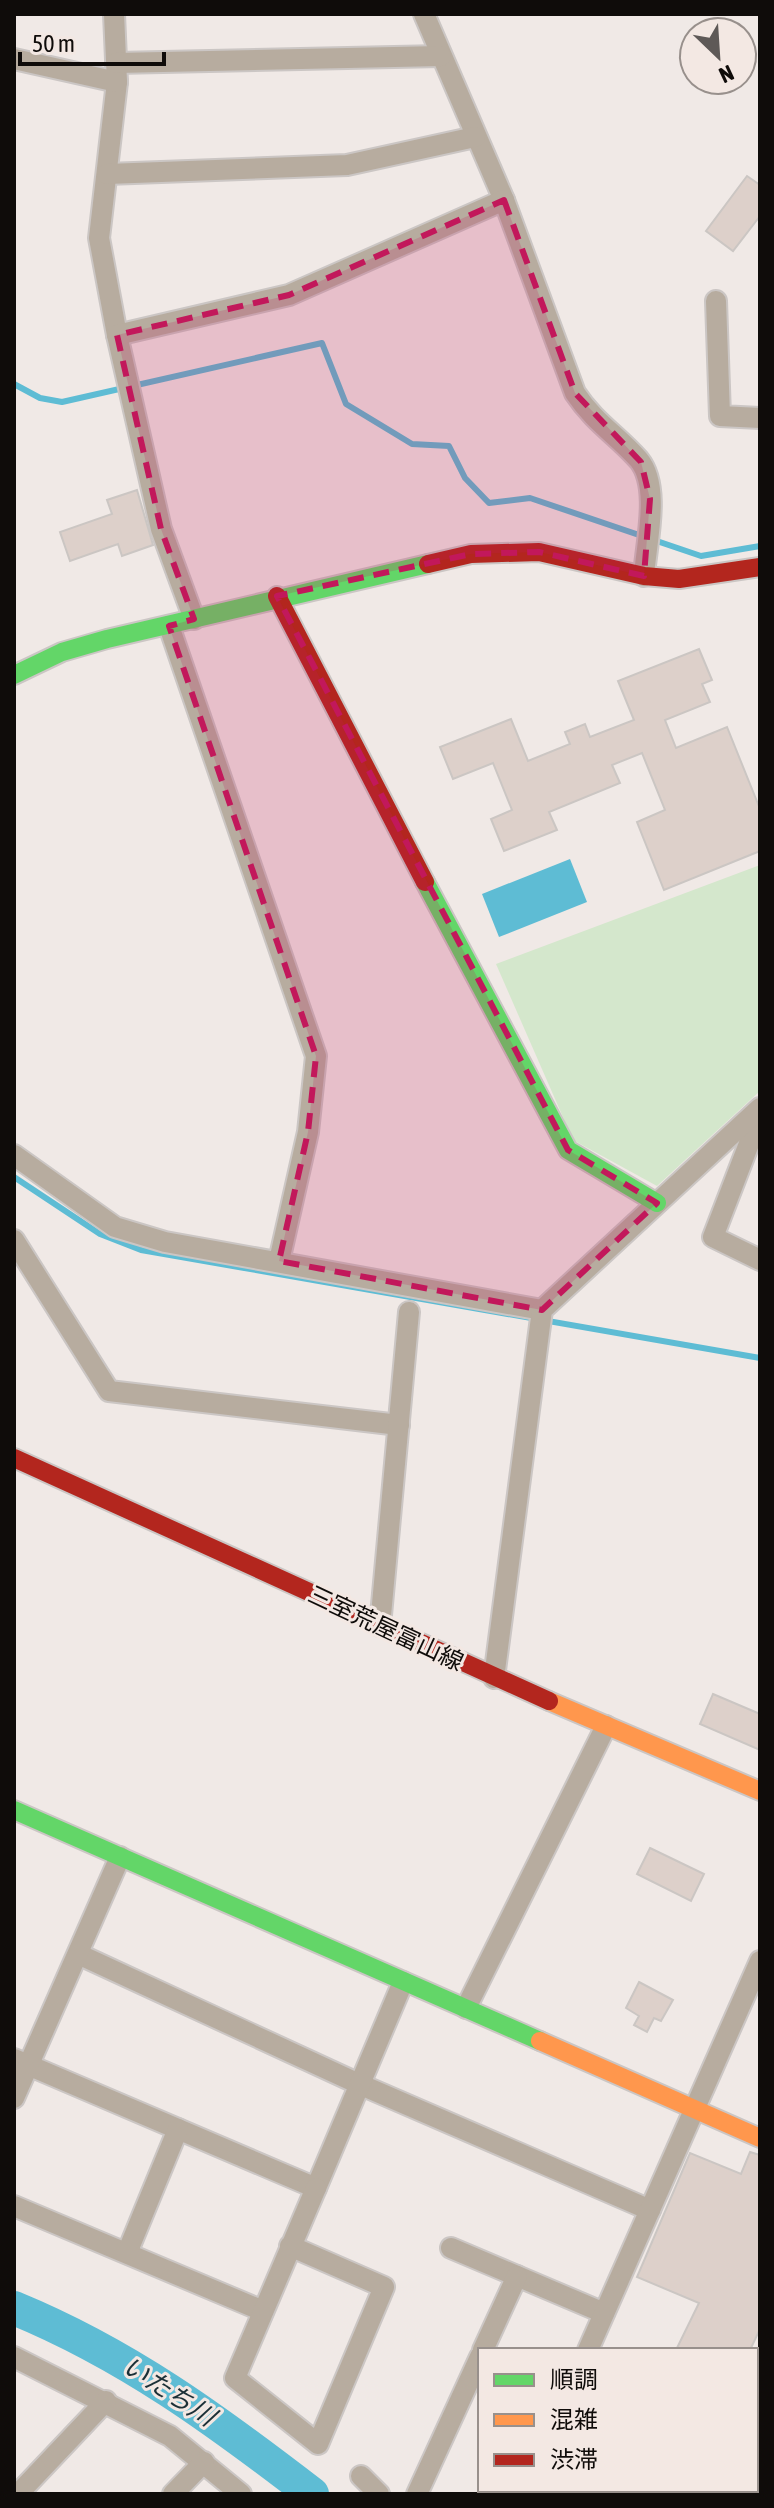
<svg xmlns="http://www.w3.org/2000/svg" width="774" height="2508" font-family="'Asap Condensed','Noto Sans JP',sans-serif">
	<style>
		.green { fill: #d4e7cc }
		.water { fill: #5ebcd4 }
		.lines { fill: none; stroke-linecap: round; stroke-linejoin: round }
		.stream { stroke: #5ebcd4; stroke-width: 6 }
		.river { stroke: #5ebcd4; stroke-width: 34 }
		.building { fill: #ddd0ca; stroke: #cbc6c3; stroke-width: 2 }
		.street-casing { stroke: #cbc6c4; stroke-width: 24 }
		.fast-casing { stroke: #cbc6c4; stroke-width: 22 }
		.slow-casing { stroke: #cbc6c4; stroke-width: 22 }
		.jam-casing { stroke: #cbc6c4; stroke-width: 22 }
		.street { stroke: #b7ac9f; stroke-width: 20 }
		.fast { stroke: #63d668; stroke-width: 18 }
		.slow { stroke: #ff974d; stroke-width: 18 }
		.jam { stroke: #b3261e; stroke-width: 18 }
		.marked { fill: #c2185b; fill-opacity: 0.2; stroke: #c2185b; stroke-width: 6; stroke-dasharray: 16 10; stroke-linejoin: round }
		.labels { text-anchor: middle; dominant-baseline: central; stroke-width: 6; stroke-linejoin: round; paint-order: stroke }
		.street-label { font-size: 24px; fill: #0f0c0a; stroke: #f3e8e3 }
		.water-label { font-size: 26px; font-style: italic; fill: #1b3037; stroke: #f3e8e3 }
	</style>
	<rect width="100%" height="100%" fill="#f0e9e6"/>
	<polygon class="green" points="760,865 760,1091 657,1186 573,1140 496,964"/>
	<polygon class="water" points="570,859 587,902 499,937 482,894"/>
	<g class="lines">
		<g class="stream">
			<polyline points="14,384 40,398 62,402 322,343 346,404 412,444 449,446 465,478 489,503 530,498 701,556 760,546"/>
			<polyline points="14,1177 100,1234 141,1250 760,1358"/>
		</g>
		<path class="river" d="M 14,2308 C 126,2354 216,2420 312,2494"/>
	</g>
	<g class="building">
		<polygon points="747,176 760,185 760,216 733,251 706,231"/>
		<polygon points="137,490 153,545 122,556 118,544 70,561 60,532 112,514 107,500"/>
		<polygon points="699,649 712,680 702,684 710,702 665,720 676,748 727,727 760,809 760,851 664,890 637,822 665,810 642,753 612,765 620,783 549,812 557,830 504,851 491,819 512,810 493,763 453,779 440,747 511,719 528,761 570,744 565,732 585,724 590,737 634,720 618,681"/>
		<polygon points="713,1694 760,1714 760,1750 700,1724"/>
		<polygon points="650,1848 704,1874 691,1901 637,1874"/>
		<polygon points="639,1982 673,2000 661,2021 654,2018 647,2032 634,2025 639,2016 626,2008"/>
		<polygon points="750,2152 760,2155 760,2329 750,2350 676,2350 699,2303 637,2277 690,2153 741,2174"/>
	</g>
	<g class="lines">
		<g class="street-casing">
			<g id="street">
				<polyline points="114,14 117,82 99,238 117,335 161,529 194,619"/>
				<path d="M 424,14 L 504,200 L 575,393 C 595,423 617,435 639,460 C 661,487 646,544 644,576"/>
				<polyline points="14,59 117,82"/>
				<polyline points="116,63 441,56"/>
				<polyline points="107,174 347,165 475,137"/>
				<polyline points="716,301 720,416 760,418"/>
				<polyline points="117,335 289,295 504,200"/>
				<polyline points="169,626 316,1056 308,1132 279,1261"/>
				<polyline points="760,1115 713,1237 760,1260"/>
				<polyline points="14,1155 115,1227 165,1242 542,1310"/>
				<polyline points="14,1240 109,1391 399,1425"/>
				<polyline points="380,1626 409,1312"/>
				<polyline points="494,1678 542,1310 760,1108"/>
				<polyline points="78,1954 359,2084 650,2210"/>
				<polyline points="466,2008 606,1726"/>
				<polyline points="14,2059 316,2188 403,1982"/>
				<polyline points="14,2098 120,1857"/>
				<polyline points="14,2206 263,2311"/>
				<polyline points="290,2246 384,2287 318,2444 235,2378 316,2188"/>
				<polyline points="451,2248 604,2313"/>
				<polyline points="127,2253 178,2129"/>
				<polyline points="483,2350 517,2276"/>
				<polyline points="588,2350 760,1961"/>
				<polyline points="14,2357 170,2436 241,2494"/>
				<polyline points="361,2476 379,2494"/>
				<polyline points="560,2490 569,2494"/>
				<polyline points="18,2494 106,2401"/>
				<polyline points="173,2494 204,2462"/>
				<polyline points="417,2494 480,2357"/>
				<polyline points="525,2494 526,2490"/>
			</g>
		</g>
		<g class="fast-casing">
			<g id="fast">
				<polyline points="14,675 62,652 107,639 428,564"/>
				<polyline points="425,882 568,1150 657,1203"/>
				<polyline points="14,1810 540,2041"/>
				<polyline points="756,2417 760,2413"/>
			</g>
		</g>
		<g class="slow-casing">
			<g id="slow">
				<polyline points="549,1701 760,1791"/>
				<polyline points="540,2041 760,2138"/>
				<polyline points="660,2494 665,2490"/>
				<polyline points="692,2494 697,2490"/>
			</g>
		</g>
		<g class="jam-casing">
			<g id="jam">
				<polyline points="428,564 471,554 539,552 644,576 679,579 760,567"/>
				<polyline points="277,596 425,882"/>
				<polyline points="14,1458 549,1701"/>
				<polyline points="756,2444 760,2440"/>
			</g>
		</g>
		<use href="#street" class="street"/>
		<use href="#fast" class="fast"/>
		<use href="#slow" class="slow"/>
		<use href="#jam" class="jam"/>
	</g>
	<path class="marked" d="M 504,200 L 575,393 L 641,462 L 650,499 L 644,576 L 539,552 L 471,554 L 277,596 L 568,1150 L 657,1203 L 542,1310 L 279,1261 L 308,1132 L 316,1056 L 169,626 L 194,619 L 161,529 L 117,335 L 289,295 Z"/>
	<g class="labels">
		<g class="street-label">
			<text transform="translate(386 1628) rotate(25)">三室荒屋富山線</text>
		</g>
		<g class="water-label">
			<text transform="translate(169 2391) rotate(33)">いたち川</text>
		</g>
	</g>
	<rect width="774" height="2508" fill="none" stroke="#0f0c0a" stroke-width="32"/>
	<rect x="478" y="2348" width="280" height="144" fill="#f3e8e3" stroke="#98908c" stroke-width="2"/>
	<rect x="494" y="2374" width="40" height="12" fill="#63d668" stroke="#98908c" stroke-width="2"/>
	<text x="550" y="2388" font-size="24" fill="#0f0c0a">順調</text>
	<rect x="494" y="2414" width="40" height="12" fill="#ff974d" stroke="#98908c" stroke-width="2"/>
	<text x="550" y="2428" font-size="24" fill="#0f0c0a">混雑</text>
	<rect x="494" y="2454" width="40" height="12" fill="#b3261e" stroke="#98908c" stroke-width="2"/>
	<text x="550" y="2468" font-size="24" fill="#0f0c0a">渋滞</text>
	<g transform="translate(718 56) rotate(155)"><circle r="38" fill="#f3e8e3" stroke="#98908c" stroke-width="2"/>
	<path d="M0-6L14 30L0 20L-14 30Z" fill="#5e5957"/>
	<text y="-12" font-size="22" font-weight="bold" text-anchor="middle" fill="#0f0c0a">N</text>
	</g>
	<path d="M20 52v12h144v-12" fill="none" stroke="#0f0c0a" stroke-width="4"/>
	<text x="32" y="52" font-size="24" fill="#0f0c0a" stroke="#f3e8e3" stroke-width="6" paint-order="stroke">50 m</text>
</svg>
